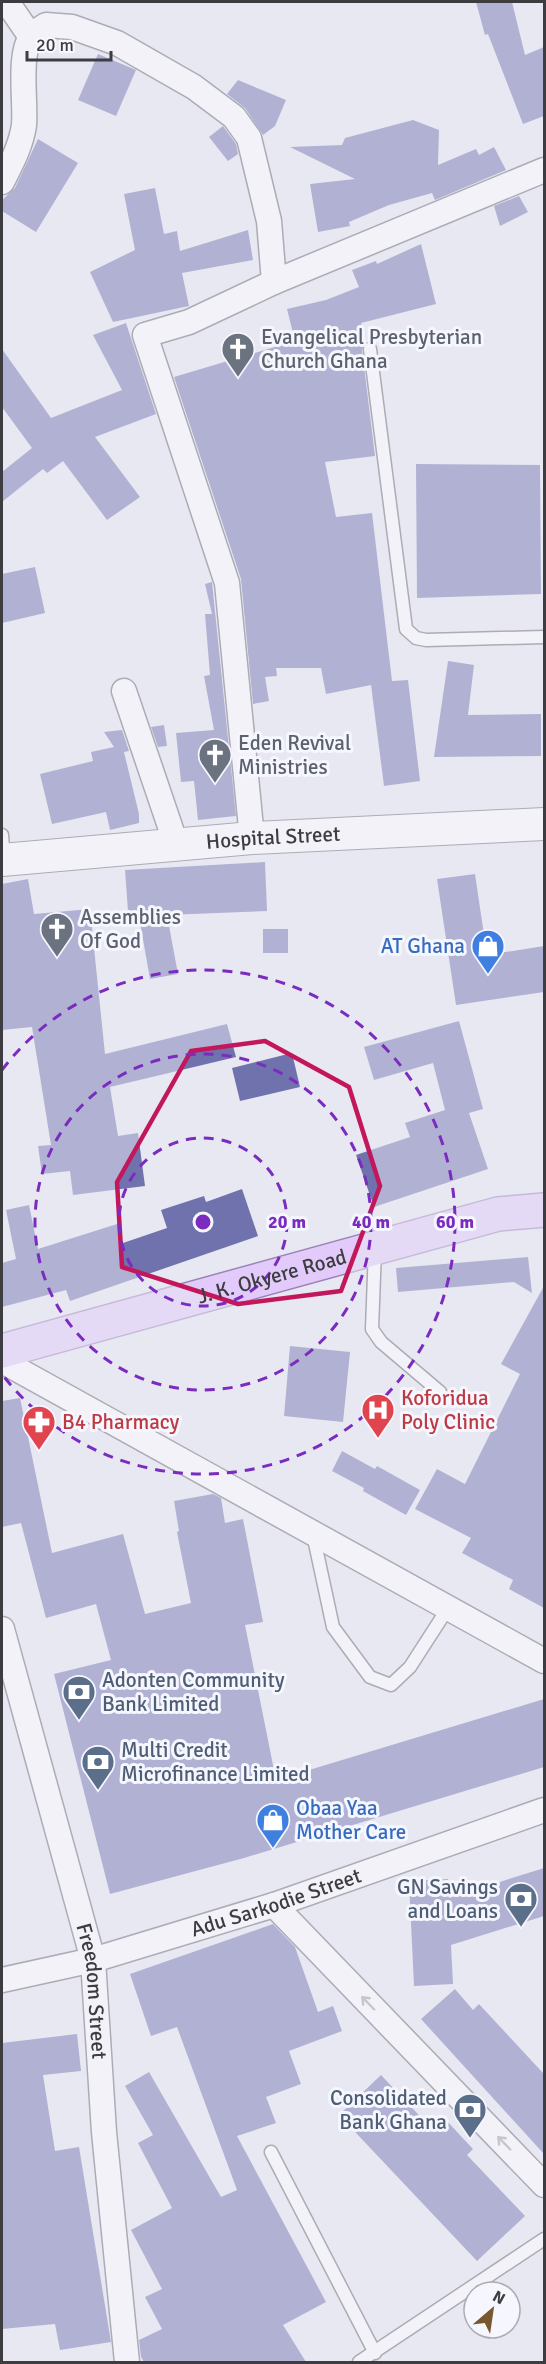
<svg xmlns="http://www.w3.org/2000/svg" width="546" height="2364" font-family="Signika,sans-serif">
	<style>
		.building { fill: #7072ad }
		.lines { fill: none; stroke-linecap: round; stroke-linejoin: round }
		.service-casing { stroke: #65646d; stroke-width: 15 }
		.minor-casing { stroke: #65646d; stroke-width: 27 }
		.tertiary-casing { stroke: #65646d; stroke-width: 34 }
		.primary-casing { stroke: #9c83b7; stroke-width: 36 }
		.service { stroke: #fff; stroke-width: 12 }
		.minor { stroke: #fff; stroke-width: 24 }
		.tertiary { stroke: #fff; stroke-width: 32 }
		.primary { stroke: #e2cbfa; stroke-width: 33 }
		.oneway { stroke: #9e9ea0 }
		.marked { fill: none; stroke: #c2185b; stroke-width: 4.5; stroke-linejoin: round }
		.ring { fill: none; stroke: #7b2cbf; stroke-width: 3; stroke-dasharray: 10 8 }
		.labels { text-anchor: middle; dominant-baseline: central; stroke-width: 6; stroke-linejoin: round; paint-order: stroke }
		.worship-label { font-size: 21px; fill: #5b616d; stroke: #f6f6fe; text-anchor: start }
		.street-label { font-size: 21px; fill: #3d3d41; stroke: #f6f6fe }
		.shop-label { font-size: 21px; fill: #366cbe; stroke: #f6f6fe; text-anchor: end }
		.health-label { font-size: 21px; fill: #be3a42; stroke: #f6f6fe; text-anchor: start }
		.service-label { font-size: 21px; fill: #4e5e75; stroke: #f6f6fe; text-anchor: start }
		.centre { fill: #7b2cbf; stroke: #f6f6fe; stroke-width: 3 }
		.ring-label { font-size: 18px; text-anchor: middle; font-weight: bold; fill: #7b2cbf; stroke: #f6f6fe; stroke-width: 6; stroke-linejoin: round; paint-order: stroke }
	</style>
	<rect width="100%" height="100%" fill="#e8e8f3"/>
	<g class="building">
		<polygon points="476,2 512,2 525,55 544,47 544,116 523,124 488,34 485,35"/>
		<polygon points="98,54 136,70 116,116 78,100"/>
		<polygon points="238,80 286,100 275,126 263,135 245,108 227,94"/>
		<polygon points="413,120 439,130 438,165 476,149 479,155 494,147 506,170 435,200 432,193 389,205 349,222 350,226 318,232 310,184 355,179 290,147 342,145 345,138"/>
		<polygon points="223,126 236,144 238,154 228,161 209,137"/>
		<polygon points="38,139 78,163 36,232 2,211 2,200 15,188"/>
		<polygon points="155,188 164,234 177,231 180,251 248,230 253,260 182,273 189,306 113,322 90,272 135,250 124,194"/>
		<polygon points="519,196 528,212 500,226 494,206"/>
		<polygon points="421,244 436,304 361,323 364,344 362,350 375,456 325,462 336,517 372,513 392,681 408,680 420,781 384,786 371,685 326,694 321,668 276,668 277,676 265,677 269,701 253,704 241,579 174,377 295,341 287,309 326,300 359,287 352,270 376,261 377,264"/>
		<polygon points="126,323 156,414 95,437 140,497 107,520 63,461 47,473 43,469 2,502 2,472 32,448 2,407 2,349 51,418 122,390 93,335"/>
		<polygon points="416,464 540,465 541,594 417,598"/>
		<polygon points="35,567 45,613 2,623 2,574"/>
		<polygon points="212,582 236,816 198,820 194,781 181,782 176,733 214,730 204,676 210,675 205,614 212,614 205,584"/>
		<polygon points="448,661 474,665 468,715 541,714 541,756 434,757"/>
		<polygon points="164,725 167,746 158,747 151,727"/>
		<polygon points="122,730 129,751 124,752 139,814 139,823 110,830 106,812 52,824 40,774 93,761 91,752 114,747 104,732"/>
		<polygon points="265,862 267,911 167,915 178,974 150,979 138,911 128,911 125,870"/>
		<polygon points="475,874 487,955 544,946 544,992 456,1005 437,879"/>
		<polygon points="28,879 34,914 90,909 105,1054 227,1024 236,1057 110,1087 118,1136 138,1133 145,1186 73,1195 70,1171 42,1174 38,1146 51,1145 32,1027 2,1030 2,884"/>
		<rect x="263" y="929" width="25" height="24"/>
		<polygon points="459,1021 483,1109 469,1113 488,1169 374,1207 356,1155 410,1137 405,1123 445,1110 433,1063 374,1080 364,1047"/>
		<polygon points="292,1053 300,1087 240,1101 232,1068"/>
		<polygon points="242,1189 258,1236 70,1301 66,1290 2,1307 2,1263 16,1259 6,1210 29,1205 38,1249 117,1224 123,1243 167,1228 161,1210 204,1196 206,1202"/>
		<polygon points="528,1257 532,1293 514,1282 398,1292 396,1268"/>
		<polygon points="544,1286 544,1608 509,1589 513,1580 462,1553 471,1538 415,1509 437,1469 465,1484 520,1374 501,1364"/>
		<polygon points="290,1346 350,1352 343,1422 284,1416"/>
		<polygon points="20,1398 52,1553 123,1534 145,1614 191,1603 177,1532 179,1531 174,1501 213,1494 221,1498 225,1523 243,1519 263,1622 245,1625 276,1780 544,1699 544,1767 244,1858 110,1894 54,1674 111,1660 96,1604 46,1618 21,1523 2,1527 2,1401"/>
		<polygon points="342,1451 375,1469 377,1466 420,1490 406,1515 363,1491 364,1488 332,1471"/>
		<polygon points="544,1868 544,1916 451,1945 453,1984 414,1986 409,1881 448,1879 449,1898"/>
		<polygon points="273,1924 295,1947 318,2012 333,2006 342,2031 289,2051 301,2084 266,2097 276,2123 237,2136 326,2302 283,2325 306,2362 144,2362 141,2357 139,2340 162,2329 145,2297 162,2289 131,2230 172,2208 138,2143 153,2135 125,2086 149,2072 221,2197 237,2190 177,2027 151,2036 130,1974"/>
		<polygon points="455,1989 473,2010 479,2004 544,2074 544,2154 421,2019"/>
		<polygon points="77,2034 81,2071 43,2075 55,2151 79,2147 111,2342 60,2350 55,2324 2,2329 2,2043"/>
		<polygon points="381,2075 433,2130 445,2119 473,2149 467,2155 525,2216 477,2261 339,2115"/>
	</g>
	<g class="lines">
		<g class="service-casing">
			<g id="service">
				<polyline points="370,349 406,629 416,638 426,640 544,637"/>
				<polyline points="2,835 4,860"/>
				<polyline points="375,1249 372,1329 381,1342 440,1392"/>
				<polyline points="313,1534 333,1627 370,1677 391,1685 410,1667 448,1608"/>
				<polyline points="271,2152 375,2353"/>
				<polyline points="359,2362 544,2239"/>
			</g>
		</g>
		<g class="minor-casing">
			<g id="minor">
				<polyline points="7,2 31,37"/>
				<path d="M 2,182 C 11,164 21,146 24,125 C 26,102 18,55 31,37 C 35,32 41,28 46,25 L 72,27 L 117,43 L 194,87 L 234,117 L 249,138 L 269,221 L 274,282"/>
				<polyline points="124,691 176,844"/>
				<polyline points="252,838 227,583 145,335 189,322 274,282 544,170"/>
				<polyline points="2,1361 544,1661"/>
				<path id="s1" d="M 2,1629 L 93,1960 L 104,2132 L 127,2362"/>
				<polyline points="274,1905 544,2185"/>
				<path id="s2" d="M 2,1980 L 93,1960 L 274,1905 L 544,1810"/>
			</g>
		</g>
		<g class="tertiary-casing">
			<g id="tertiary">
				<path id="s3" d="M 2,860 L 252,838 L 544,824"/>
			</g>
		</g>
		<g class="primary-casing">
			<g id="primary">
				<path id="s4" d="M 2,1351 L 498,1214 L 544,1210"/>
			</g>
		</g>
		<use href="#service" class="service"/>
		<use href="#minor" class="minor"/>
		<use href="#tertiary" class="tertiary"/>
		<use href="#primary" class="primary"/>
	</g>
	<defs><path id="oneway-shaft" d="M-6 0H5M1.5-3L5.5 0L1.5 3" fill="none" stroke-width="1.6" stroke-linecap="round" stroke-linejoin="round" transform="scale(1.5)"/></defs>
	<g class="oneway">
		<use href="#oneway-shaft" transform="translate(368 2003) rotate(-134)"/>
		<use href="#oneway-shaft" transform="translate(504 2143) rotate(-134)"/>
	</g>
	<path d="M0 0H546V2364H0ZM 265,1041 L 349,1087 L 380,1186 L 341,1291 L 238,1304 L 122,1267 L 117,1182 L 191,1051 Z" fill="#e8e8f3" fill-opacity=".55" fill-rule="evenodd"/>
	<path class="marked" d="M 265,1041 L 349,1087 L 380,1186 L 341,1291 L 238,1304 L 122,1267 L 117,1182 L 191,1051 Z"/>
	<g class="ring">
		<circle cx="203" cy="1222" r="84"/>
		<circle cx="203" cy="1222" r="168"/>
		<path d="M2 1070A252 252 0 1 1 2 1374"/>
	</g>
	<defs>
		<g id="church-pin" transform="scale(1.725)"><path d="M0 17L-7.5 6A9.5 9.5 0 1 1 7.5 6Z" fill="#6b7280" stroke="#f6f6fe"/><path d="M-1.2-6h2.4v3.5h3.3v2.4h-3.3V6h-2.4V-.1h-3.3v-2.4h3.3Z" fill="#fff"/></g>
		<g id="shop-pin" transform="scale(1.725)"><path d="M0 17L-7.5 6A9.5 9.5 0 1 1 7.5 6Z" fill="#3f7fe0" stroke="#f6f6fe"/><path d="M-5-2.5h2.3a2.7 3.5 0 0 1 5.4 0H5L5.5 6h-11ZM-1.5-2.5h3a1.5 2.3 0 0 0-3 0Z" fill="#fff"/></g>
		<g id="hospital-pin" transform="scale(1.725)"><path d="M0 17L-7.5 6A9.5 9.5 0 1 1 7.5 6Z" fill="#e0444e" stroke="#f6f6fe"/><path d="M-5-5h3v3.5h4V-5h3V5h-3V1.5h-4V5h-3Z" fill="#fff"/></g>
		<g id="pharmacy-pin" transform="scale(1.725)"><path d="M0 17L-7.5 6A9.5 9.5 0 1 1 7.5 6Z" fill="#e0444e" stroke="#f6f6fe"/><path d="M-2-6h4v4h4v4h-4v4h-4v-4h-4v-4h4Z" fill="#fff"/></g>
		<g id="bank-pin" transform="scale(1.725)"><path d="M0 17L-7.5 6A9.5 9.5 0 1 1 7.5 6Z" fill="#5c6f8a" stroke="#f6f6fe"/><path d="M-6-4H6V4H-6ZM0-2.3a2.3 2.3 0 1 0 0 4.6a2.3 2.3 0 1 0 0-4.6Z" fill="#fff"/></g>
	</defs>
	<g fill-rule="evenodd">
		<use href="#church-pin" x="238" y="349"/>
		<use href="#church-pin" x="215" y="755"/>
		<use href="#church-pin" x="57" y="929"/>
		<use href="#shop-pin" x="488" y="946"/>
		<use href="#hospital-pin" x="378" y="1410"/>
		<use href="#pharmacy-pin" x="39" y="1422"/>
		<use href="#bank-pin" x="79" y="1692"/>
		<use href="#bank-pin" x="98" y="1762"/>
		<use href="#shop-pin" x="273" y="1820"/>
		<use href="#bank-pin" x="521" y="1899"/>
		<use href="#bank-pin" x="470" y="2110"/>
	</g>
	<g class="labels">
		<g class="worship-label">
			<text x="261" y="337">Evangelical Presbyterian<tspan x="261" dy="24">Church Ghana</tspan></text>
			<text x="238" y="743">Eden Revival<tspan x="238" dy="24">Ministries</tspan></text>
			<text x="80" y="917">Assemblies<tspan x="80" dy="24">Of God</tspan></text>
		</g>
		<g class="street-label">
			<text stroke="none"><textPath href="#s3" startOffset="272">Hospital Street</textPath></text>
			<text stroke="none"><textPath href="#s4" startOffset="280">J. K. Okyere Road</textPath></text>
			<text stroke="none"><textPath href="#s2" startOffset="285">Adu Sarkodie Street</textPath></text>
			<text stroke="none"><textPath href="#s1" startOffset="374">Freedom Street</textPath></text>
		</g>
		<g class="shop-label">
			<text x="465" y="946">AT Ghana</text>
			<text x="296" y="1808" text-anchor="start">Obaa Yaa<tspan x="296" dy="24">Mother Care</tspan></text>
		</g>
		<g class="health-label">
			<text x="401" y="1398">Koforidua<tspan x="401" dy="24">Poly Clinic</tspan></text>
			<text x="62" y="1422">B4 Pharmacy</text>
		</g>
		<g class="service-label">
			<text x="102" y="1680">Adonten Community<tspan x="102" dy="24">Bank Limited</tspan></text>
			<text x="121" y="1750">Multi Credit<tspan x="121" dy="24">Microfinance Limited</tspan></text>
			<text x="498" y="1887" text-anchor="end">GN Savings<tspan x="498" dy="24">and Loans</tspan></text>
			<text x="447" y="2098" text-anchor="end">Consolidated<tspan x="447" dy="24">Bank Ghana</tspan></text>
		</g>
	</g>
	<circle cx="203" cy="1222" r="9" class="centre"/>
	<g class="ring-label">
		<text x="287" y="1228">20 m</text>
		<text x="371" y="1228">40 m</text>
		<text x="455" y="1228">60 m</text>
	</g>
	<rect width="546" height="2364" fill="none" stroke="#3d3d41" stroke-width="6"/>
	<g transform="translate(492 2310) rotate(29)"><circle r="28" fill="#f6f6fe" stroke="#acacb2" stroke-width="1.5"/>
	<path d="M0-4.5L10 22L0 15L-10 22Z" fill="#7a582f"/>
	<text y="-9" font-size="16" font-weight="bold" text-anchor="middle" fill="#3d3d41">N</text>
	</g>
	<path d="M27 51v9h84v-9" fill="none" stroke="#3d3d41" stroke-width="3"/>
	<text x="36" y="51" font-size="18" fill="#3d3d41" stroke="#f6f6fe" stroke-width="4.5" paint-order="stroke">20 m</text>
</svg>
